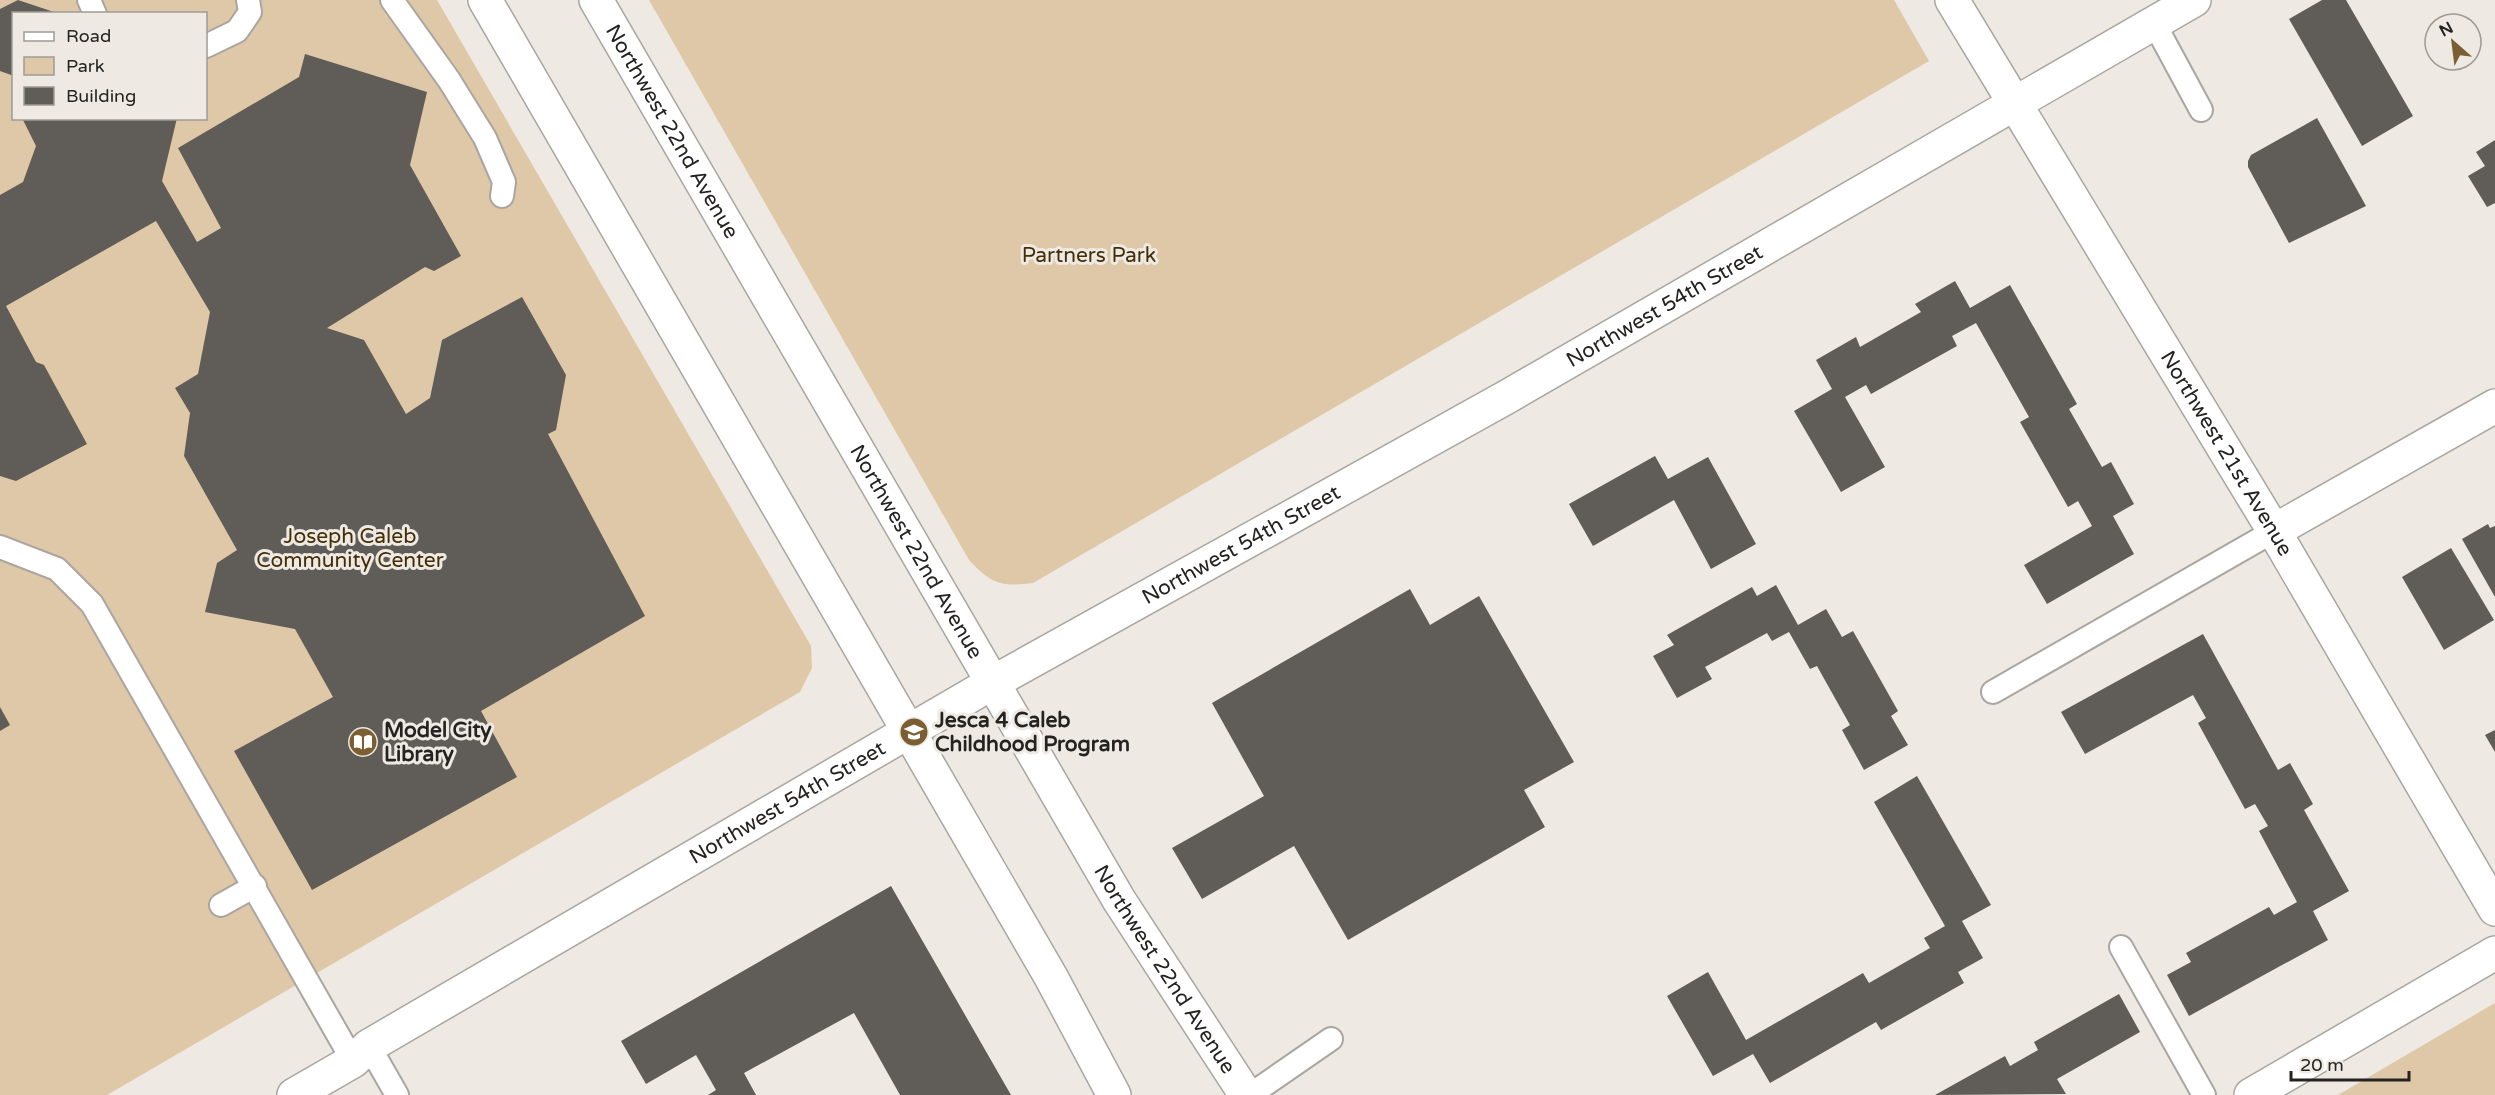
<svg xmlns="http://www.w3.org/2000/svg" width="2495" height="1095" font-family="'Varela Round',sans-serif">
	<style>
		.green { fill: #dec8a7; fill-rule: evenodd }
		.building { fill: #605c57 }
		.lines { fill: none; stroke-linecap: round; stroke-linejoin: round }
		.service-casing { stroke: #aaa69f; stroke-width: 26 }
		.minor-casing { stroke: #aaa69f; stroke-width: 36 }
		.secondary-casing { stroke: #aaa69f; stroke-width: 36 }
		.service { stroke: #fff; stroke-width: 22 }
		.minor { stroke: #fff; stroke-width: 33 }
		.secondary { stroke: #fff; stroke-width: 33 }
		.labels { text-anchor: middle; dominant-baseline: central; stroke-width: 6; stroke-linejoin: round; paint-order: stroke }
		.street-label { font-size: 21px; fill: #252321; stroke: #eee9e2 }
		.park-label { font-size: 21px; fill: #432e06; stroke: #eee9e2 }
		.poi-label { font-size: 21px; font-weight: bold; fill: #252321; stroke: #eee9e2; text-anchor: start }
	</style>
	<rect width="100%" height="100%" fill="#eee9e2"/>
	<g class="green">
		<path d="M 0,0 L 437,0 L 811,646 L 812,668 L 800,692 L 107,1095 L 0,1095 ZM 14,14 L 206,14 L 206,118 L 14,118 Z"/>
		<path d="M 649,0 L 1894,0 L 1929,61 L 1033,583 C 1001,587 991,584 969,560 Z"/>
		<polygon points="2495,1003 2495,1095 2338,1095"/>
	</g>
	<g class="building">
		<polygon points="18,0 60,14 14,14 14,76 0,71 0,9"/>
		<polygon points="2322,0 2346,0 2413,116 2362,146 2289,19"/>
		<polygon points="305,54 427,92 410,165 461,256 434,271 425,267 327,328 364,340 406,414 430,398 442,340 522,297 566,375 556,430 548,434 645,616 481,711 517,777 312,890 234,751 333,697 295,629 205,612 217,563 237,550 184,456 190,413 175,388 198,374 210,312 156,221 6,306 36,362 44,365 87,444 16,481 0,476 0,195 23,182 36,146 22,118 177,118 162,181 197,242 221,228 178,148 299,77"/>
		<polygon points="2317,118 2366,206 2289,243 2248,167 2248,161 2251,155"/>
		<polygon points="2495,140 2495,203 2487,207 2468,176 2485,166 2476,152"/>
		<polygon points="1955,281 1970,308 2010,285 2077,404 2069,409 2102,467 2111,462 2134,504 2113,516 2134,554 2047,604 2024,565 2092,526 2078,501 2068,507 2020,422 2029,417 1976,323 1952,336 1957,346 1871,394 1866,385 1845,397 1885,467 1841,492 1794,411 1832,389 1816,360 1856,337 1860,347 1921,312 1915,304"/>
		<polygon points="1655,456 1668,479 1708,457 1756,544 1711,569 1674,500 1593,546 1569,504"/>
		<polygon points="2488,524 2490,528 2495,526 2495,597 2462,539"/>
		<polygon points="2451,548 2494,620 2444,650 2402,577"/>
		<polygon points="1776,585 1798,625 1826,609 1842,637 1853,631 1898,711 1891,716 1908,745 1864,770 1842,730 1850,725 1817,666 1810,669 1789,632 1772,641 1767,633 1705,667 1712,679 1677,698 1653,656 1674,645 1667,635 1752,587 1757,596"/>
		<polygon points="1410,589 1430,625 1479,596 1574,762 1524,790 1545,827 1348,940 1294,846 1202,899 1172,848 1264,796 1212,703"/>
		<polygon points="2203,634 2278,770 2290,763 2313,804 2304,810 2349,891 2313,911 2328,940 2189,1016 2167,975 2191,962 2186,953 2269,907 2274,915 2297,902 2259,831 2268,826 2255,804 2245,809 2198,723 2206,718 2193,695 2085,754 2061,712"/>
		<polygon points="0,707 10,725 0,731"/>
		<polygon points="2495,730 2495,752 2485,735"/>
		<polygon points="1917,776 1991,905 1962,921 1983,958 1958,972 1964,983 1881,1030 1876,1022 1770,1083 1753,1054 1713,1076 1667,996 1708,972 1746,1040 1863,973 1869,983 1930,948 1924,938 1945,926 1874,802"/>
		<polygon points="891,886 1011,1095 900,1095 854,1013 744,1073 756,1095 708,1095 716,1090 696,1055 646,1084 621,1041"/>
		<polygon points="2119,994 2140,1032 2057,1079 2066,1094 1935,1095 2005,1056 2010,1066 2038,1050 2034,1042"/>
	</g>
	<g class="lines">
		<g class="service-casing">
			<g id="service">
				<polyline points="89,0 95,14"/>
				<polyline points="392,0 449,80 485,138 504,182 502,196"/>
				<polyline points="2154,23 2201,110"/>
				<polyline points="206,46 237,31 250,12 248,0"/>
				<polyline points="0,547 57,569 92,604 353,1061"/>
				<polyline points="1993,692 2274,531"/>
				<polyline points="221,905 255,886"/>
				<polyline points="2121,947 2204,1095"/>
				<polyline points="369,1046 397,1095"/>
				<polyline points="1250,1095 1331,1039"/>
			</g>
		</g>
		<g class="minor-casing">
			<g id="minor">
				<path id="s1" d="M 1952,0 L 2274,531 L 2495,909"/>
				<polyline points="2274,531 2495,406"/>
				<polyline points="2251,1095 2495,953"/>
			</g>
		</g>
		<g class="secondary-casing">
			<g id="secondary">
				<polyline points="485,0 1051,977 1114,1095"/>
				<path id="s2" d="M 596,0 L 1119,900 L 1246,1095"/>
				<path id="s3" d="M 294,1095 L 353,1061 L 369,1046 L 992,683 L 1505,398 L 2194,0"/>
			</g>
		</g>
		<use href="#service" class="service"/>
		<use href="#minor" class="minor"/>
		<use href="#secondary" class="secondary"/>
	</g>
	<defs>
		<g id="school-disc" transform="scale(1.5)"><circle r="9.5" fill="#7b5f32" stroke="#eee9e2"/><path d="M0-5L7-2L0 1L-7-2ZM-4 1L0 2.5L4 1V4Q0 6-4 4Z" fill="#fff"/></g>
		<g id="library-disc" transform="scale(1.5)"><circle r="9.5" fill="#7b5f32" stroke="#eee9e2"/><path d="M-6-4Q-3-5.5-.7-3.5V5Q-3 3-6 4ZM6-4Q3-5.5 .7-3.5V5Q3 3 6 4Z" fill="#fff"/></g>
	</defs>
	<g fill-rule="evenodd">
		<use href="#school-disc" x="914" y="732"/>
		<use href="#library-disc" x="363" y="742"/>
	</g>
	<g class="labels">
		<g class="street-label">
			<text stroke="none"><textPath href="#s2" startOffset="152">Northwest 22nd Avenue</textPath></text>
			<text stroke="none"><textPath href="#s3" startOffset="1582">Northwest 54th Street</textPath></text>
			<text stroke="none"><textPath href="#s1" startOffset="530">Northwest 21st Avenue</textPath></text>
			<text stroke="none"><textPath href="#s3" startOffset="1096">Northwest 54th Street</textPath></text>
			<text stroke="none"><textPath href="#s2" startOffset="638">Northwest 22nd Avenue</textPath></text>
			<text stroke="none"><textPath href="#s3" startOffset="574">Northwest 54th Street</textPath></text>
			<text stroke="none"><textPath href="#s2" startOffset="1124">Northwest 22nd Avenue</textPath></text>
		</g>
		<g class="park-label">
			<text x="1089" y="255">Partners Park</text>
			<text x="350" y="536">Joseph Caleb<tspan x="350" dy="24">Community Center</tspan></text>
		</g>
		<g class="poi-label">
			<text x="935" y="720">Jesca 4 Caleb<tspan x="935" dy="24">Childhood Program</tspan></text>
			<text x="384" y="730">Model City<tspan x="384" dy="24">Library</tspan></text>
		</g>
	</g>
	<rect x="12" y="12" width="195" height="108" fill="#eee9e2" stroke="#9e9a95" stroke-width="1.5"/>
	<rect x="24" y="32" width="30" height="9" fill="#ffffff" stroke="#9e9a95" stroke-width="1.5"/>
	<text x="66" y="42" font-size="18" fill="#252321">Road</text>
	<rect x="24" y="57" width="30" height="18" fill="#dec8a7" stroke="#9e9a95" stroke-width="1.5"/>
	<text x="66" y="72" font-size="18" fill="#252321">Park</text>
	<rect x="24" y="87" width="30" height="18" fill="#605c57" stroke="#9e9a95" stroke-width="1.5"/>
	<text x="66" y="102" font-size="18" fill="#252321">Building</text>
	<g transform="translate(2453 42) rotate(332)"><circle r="28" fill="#eee9e2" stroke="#9e9a95" stroke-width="1.5"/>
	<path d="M0-4.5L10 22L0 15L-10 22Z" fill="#7b5f32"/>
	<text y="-9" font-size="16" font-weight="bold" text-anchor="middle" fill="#252321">N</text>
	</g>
	<path d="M2291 1071v9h118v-9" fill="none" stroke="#252321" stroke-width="3"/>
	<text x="2300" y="1071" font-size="18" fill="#252321" stroke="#eee9e2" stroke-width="4.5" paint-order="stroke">20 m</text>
</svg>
